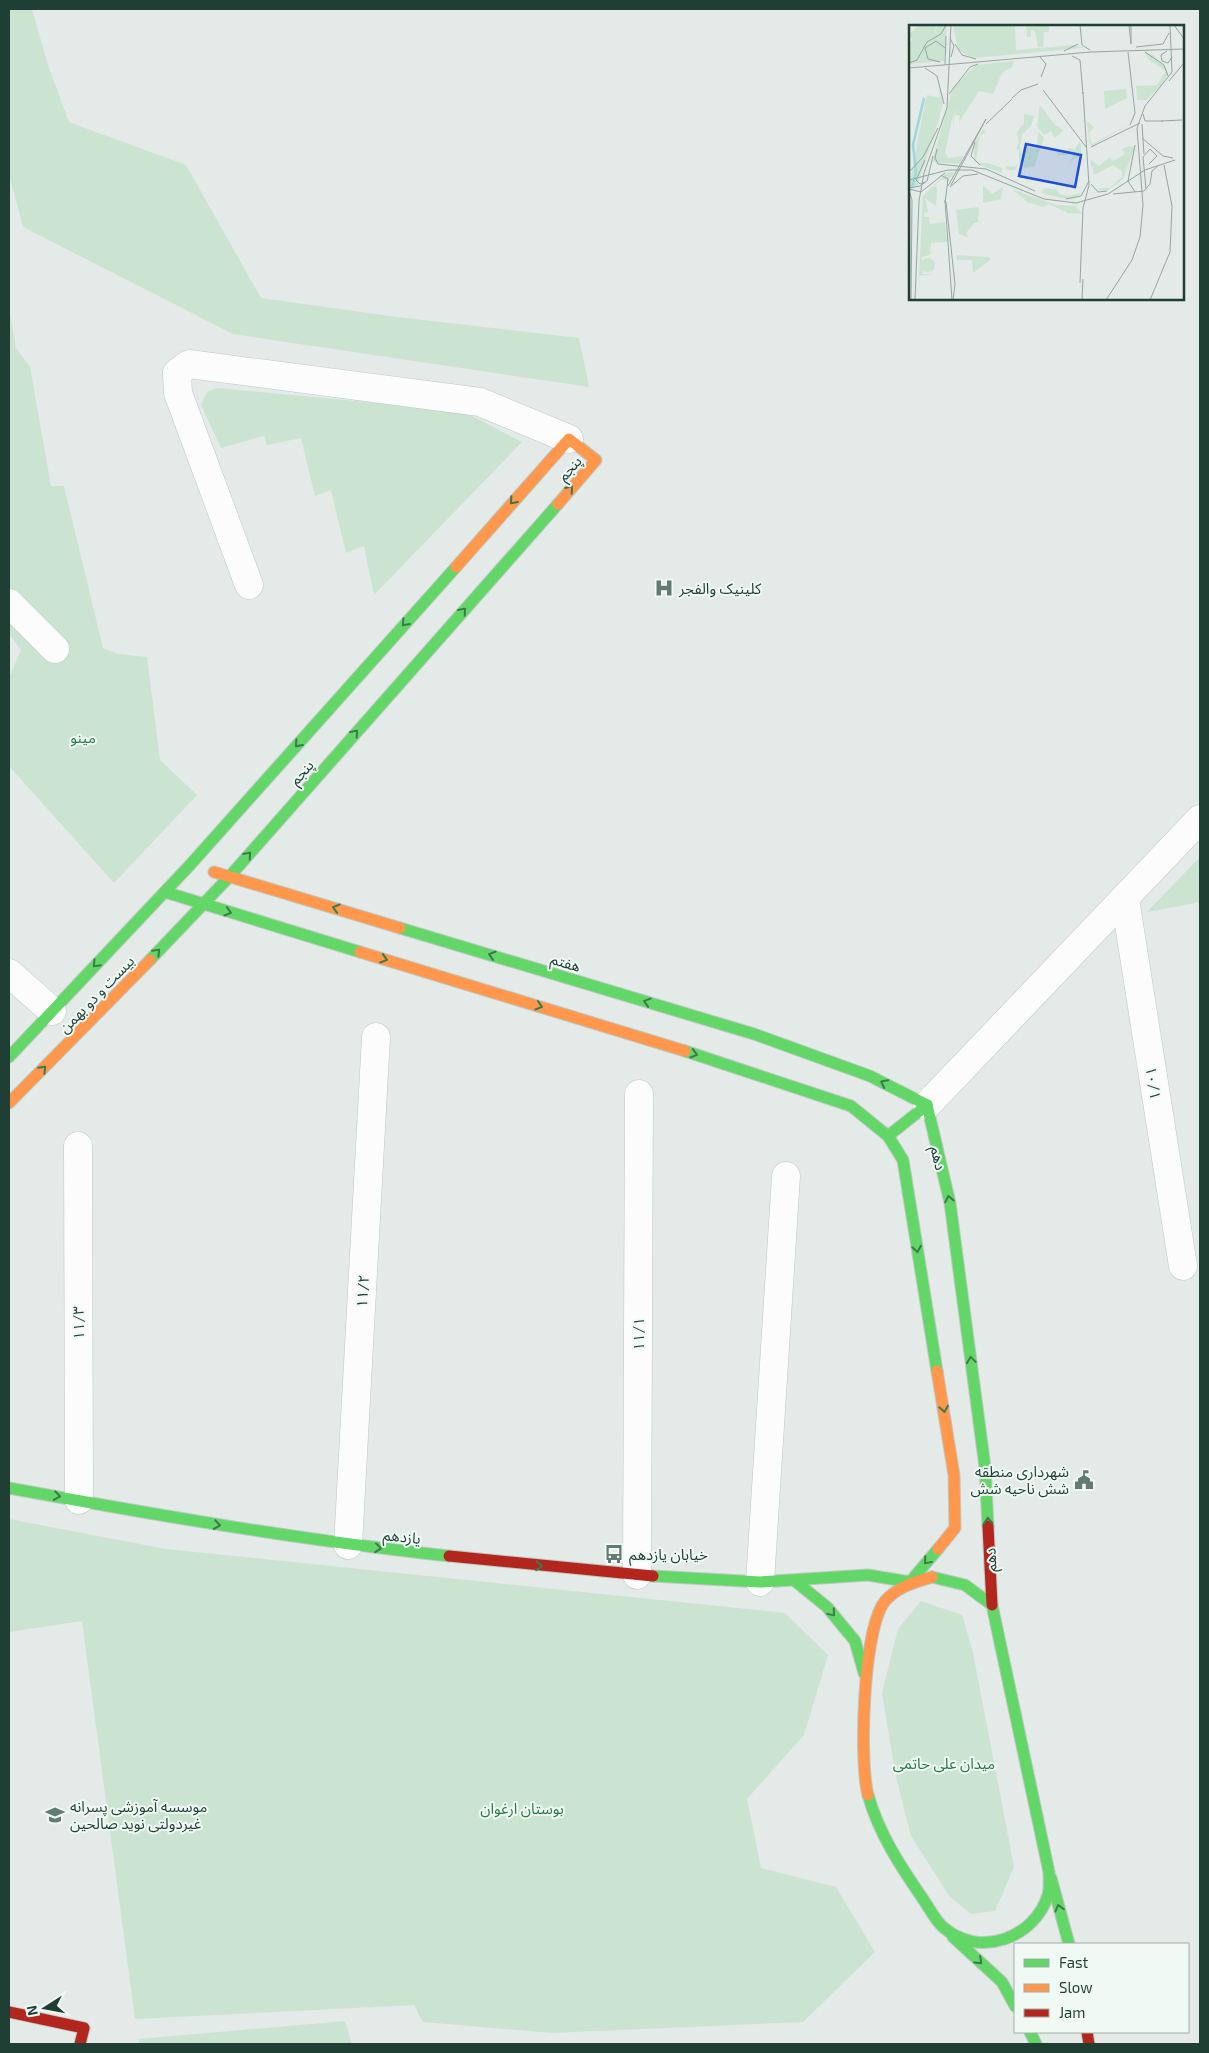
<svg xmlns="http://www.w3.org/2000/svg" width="1209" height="2053" font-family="'Exo 2','Noto Sans Arabic',sans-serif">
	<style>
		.green { fill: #cbe4d2 }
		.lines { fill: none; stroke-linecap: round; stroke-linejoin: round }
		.street-casing { stroke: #c0c7c4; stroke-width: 29 }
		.fast-casing { stroke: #bec8c4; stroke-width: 13 }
		.slow-casing { stroke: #bec8c4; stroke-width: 13 }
		.jam-casing { stroke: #bec8c4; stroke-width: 13 }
		.street { stroke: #fbfcfb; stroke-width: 28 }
		.fast { stroke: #63d668; stroke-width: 11 }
		.slow { stroke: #ff974d; stroke-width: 11 }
		.jam { stroke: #b3261e; stroke-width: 11 }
		.oneway { stroke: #3a7b49 }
		.labels { text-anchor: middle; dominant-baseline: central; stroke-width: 4; stroke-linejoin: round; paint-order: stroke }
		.street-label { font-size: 15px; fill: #1f3f35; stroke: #f1f9f5 }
		.poi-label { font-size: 15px; fill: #1f3f35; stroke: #f1f9f5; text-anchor: start }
		.park-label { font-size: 15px; fill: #257a42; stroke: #f1f9f5 }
		.inset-river { fill: none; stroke: #9fd6dc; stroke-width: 2.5 }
		.inset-road { fill: none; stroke: #95a6a0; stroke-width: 1 }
		.view { fill: #1d4ed8; fill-opacity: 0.15; stroke: #1d4ed8; stroke-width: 2.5 }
		.inset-edge { fill: none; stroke: #1f3f35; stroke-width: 2.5 }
	</style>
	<rect width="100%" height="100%" fill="#e3eae7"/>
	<g class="green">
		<polygon points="9,9 32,9 48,65 69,122 186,165 261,298 397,317 579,338 589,387 233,334 23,227 9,174"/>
		<polygon points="9,310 16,348 30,367 51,486 64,486 103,648 118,654 147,657 160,760 197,795 114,883 9,766 9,678 21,650 9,633"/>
		<polygon points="217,388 463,411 522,442 374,595 364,546 346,553 331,490 315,496 301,438 267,445 264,436 221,448 201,405 207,392"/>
		<polygon points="1200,857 1200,902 1147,912"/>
		<polygon points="9,1519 166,1549 785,1613 828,1655 804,1735 747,1799 761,1868 836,1887 875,1952 803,2022 552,2033 423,2022 414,2005 135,2019 82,1621 9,1632"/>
		<polygon points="921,1601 962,1615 973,1653 1014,1867 995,1911 971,1914 950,1897 911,1836 896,1777 882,1693 898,1629"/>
		<polygon points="345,2021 352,2044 139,2044 139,2039"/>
	</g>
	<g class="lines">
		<g class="street-casing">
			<g id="street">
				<polyline points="249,585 178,393 177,373 189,364 480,402 569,439"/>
				<polyline points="9,603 55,649"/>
				<polyline points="1125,899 1183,1266"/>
				<polyline points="9,973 52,1011"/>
				<polyline points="927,1105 1200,819"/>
				<polyline points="78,1146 79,1500"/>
				<polyline points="348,1545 376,1037"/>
				<polyline points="637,1575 639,1094"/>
				<polyline points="760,1582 786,1176"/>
			</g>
		</g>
		<g class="fast-casing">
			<g id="fast">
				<polyline points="165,892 360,952"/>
				<polyline points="400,928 754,1034 870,1076 927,1105"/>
				<polyline points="150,960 230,876 558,504"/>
				<polyline points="685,1051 851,1106 888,1136 903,1160 937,1371"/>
				<polyline points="9,1057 190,865 456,567"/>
				<polyline points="927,1105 950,1203 985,1467 988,1526"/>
				<polyline points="888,1136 927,1105"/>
				<path d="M 9,1488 C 155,1515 301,1540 449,1556"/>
				<polyline points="653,1576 760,1582 868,1575 910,1582 938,1549"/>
				<polyline points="795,1581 827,1607 855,1641 864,1673"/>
				<path d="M 868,1795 C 879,1834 901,1867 923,1899 C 930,1909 935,1920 943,1927 C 979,1959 1035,1938 1048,1895 C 1050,1888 1049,1879 1049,1872 L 992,1605 L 965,1585 L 932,1577"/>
				<polyline points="1051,1878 1069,1944"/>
				<polyline points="953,1937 1002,1982 1015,2006"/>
				<polyline points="1030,2032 1036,2044"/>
			</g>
		</g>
		<g class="slow-casing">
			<g id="slow">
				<polyline points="456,567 569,439 596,460 558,504"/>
				<polyline points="214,872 400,928"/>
				<polyline points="360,952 685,1051"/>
				<polyline points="9,1103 150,960"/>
				<polyline points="937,1371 954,1475 955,1528 938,1549"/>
				<path d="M 868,1795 C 859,1761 863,1628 885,1601 C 897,1587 915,1582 932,1577"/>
			</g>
		</g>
		<g class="jam-casing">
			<g id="jam">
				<polyline points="988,1526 992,1605"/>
				<polyline points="449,1556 653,1576"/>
				<polyline points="9,2012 84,2028 80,2044"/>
				<polyline points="1087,2032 1089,2044"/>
			</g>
		</g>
		<use href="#street" class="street"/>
		<use href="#fast" class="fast"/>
		<use href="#slow" class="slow"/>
		<use href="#jam" class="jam"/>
	</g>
	<defs><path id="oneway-chevron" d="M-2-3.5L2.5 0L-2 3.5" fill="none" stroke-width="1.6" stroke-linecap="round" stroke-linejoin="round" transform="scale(1.25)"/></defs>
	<g class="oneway">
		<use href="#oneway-chevron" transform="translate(570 489) rotate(-49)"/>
		<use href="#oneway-chevron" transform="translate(513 501) rotate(132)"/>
		<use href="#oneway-chevron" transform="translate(463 611) rotate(-49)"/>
		<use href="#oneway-chevron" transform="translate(405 623) rotate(132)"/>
		<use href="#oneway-chevron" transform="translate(355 733) rotate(-49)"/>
		<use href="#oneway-chevron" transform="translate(298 744) rotate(132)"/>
		<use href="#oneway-chevron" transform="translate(248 855) rotate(-49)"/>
		<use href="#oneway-chevron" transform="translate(336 908) rotate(-163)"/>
		<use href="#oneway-chevron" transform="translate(228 912) rotate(17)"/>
		<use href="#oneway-chevron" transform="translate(157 952) rotate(-46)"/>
		<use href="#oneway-chevron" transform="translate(492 955) rotate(-163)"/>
		<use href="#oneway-chevron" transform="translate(384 959) rotate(17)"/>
		<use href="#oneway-chevron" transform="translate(96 964) rotate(133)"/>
		<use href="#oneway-chevron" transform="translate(647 1002) rotate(-163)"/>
		<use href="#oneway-chevron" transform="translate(539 1006) rotate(17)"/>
		<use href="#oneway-chevron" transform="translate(694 1054) rotate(17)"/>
		<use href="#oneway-chevron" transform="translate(43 1069) rotate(-45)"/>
		<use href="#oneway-chevron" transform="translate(884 1083) rotate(-153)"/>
		<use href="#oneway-chevron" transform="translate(949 1199) rotate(-102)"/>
		<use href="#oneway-chevron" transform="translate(917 1249) rotate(81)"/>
		<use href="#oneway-chevron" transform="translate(971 1360) rotate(-98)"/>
		<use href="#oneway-chevron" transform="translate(944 1409) rotate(81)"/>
		<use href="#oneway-chevron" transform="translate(57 1496) rotate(9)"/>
		<use href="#oneway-chevron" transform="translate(988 1521) rotate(-93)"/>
		<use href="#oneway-chevron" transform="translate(217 1525) rotate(9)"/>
		<use href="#oneway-chevron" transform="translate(378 1548) rotate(6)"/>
		<use href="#oneway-chevron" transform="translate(927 1561) rotate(130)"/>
		<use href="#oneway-chevron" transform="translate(539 1566) rotate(5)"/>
		<use href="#oneway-chevron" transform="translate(832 1613) rotate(50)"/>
		<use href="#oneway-chevron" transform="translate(1059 1908) rotate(-105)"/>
		<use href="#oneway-chevron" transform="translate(979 1961) rotate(43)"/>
	</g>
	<defs>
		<g id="hospital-bare" transform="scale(1.5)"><path d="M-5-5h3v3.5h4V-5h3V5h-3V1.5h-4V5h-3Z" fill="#647b73" stroke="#f1f9f5" stroke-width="2.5" paint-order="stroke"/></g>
		<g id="civic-bare" transform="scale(1.5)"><path d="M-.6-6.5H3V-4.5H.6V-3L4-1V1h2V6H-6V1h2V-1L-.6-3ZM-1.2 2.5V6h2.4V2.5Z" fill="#647b73" stroke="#f1f9f5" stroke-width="2.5" paint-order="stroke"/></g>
		<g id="bus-bare" transform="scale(1.5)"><path d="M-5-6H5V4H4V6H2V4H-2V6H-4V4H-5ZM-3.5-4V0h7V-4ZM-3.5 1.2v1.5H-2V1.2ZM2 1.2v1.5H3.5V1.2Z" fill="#647b73" stroke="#f1f9f5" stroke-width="2.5" paint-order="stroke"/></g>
		<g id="school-bare" transform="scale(1.5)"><path d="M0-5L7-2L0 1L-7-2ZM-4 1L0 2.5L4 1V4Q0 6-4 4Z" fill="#647b73" stroke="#f1f9f5" stroke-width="2.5" paint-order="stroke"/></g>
	</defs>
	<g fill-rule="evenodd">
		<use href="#hospital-bare" x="664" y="588"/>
		<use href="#civic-bare" x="1084" y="1480"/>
		<use href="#bus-bare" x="614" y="1554"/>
		<use href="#school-bare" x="55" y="1815"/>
	</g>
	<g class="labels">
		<g class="street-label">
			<text transform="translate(569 468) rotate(-49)">پنجم</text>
			<text transform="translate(301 772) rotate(-49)">پنجم</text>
			<text transform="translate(566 962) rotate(17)">هفتم</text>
			<text transform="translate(96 994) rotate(-46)">بیست و دو بهمن</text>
			<text transform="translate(1154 1083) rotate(81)">۱۰/۱</text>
			<text transform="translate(939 1158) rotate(77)">دهم</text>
			<text transform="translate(362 1291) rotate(-87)">۱۱/۲</text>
			<text transform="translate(78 1323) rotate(-90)">۱۱/۳</text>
			<text transform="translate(638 1334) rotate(-90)">۱۱/۱</text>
			<text transform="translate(402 1536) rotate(6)">یازدهم</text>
			<text transform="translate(990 1560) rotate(-93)">دهم</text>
		</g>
		<g class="poi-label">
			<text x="679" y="588">کلینیک والفجر</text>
			<text x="1069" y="1471" text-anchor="end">شهرداری منطقه<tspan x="1069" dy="17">شش ناحیه شش</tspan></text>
			<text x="629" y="1554">خیابان یازدهم</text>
			<text x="70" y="1806">موسسه آموزشی پسرانه<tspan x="70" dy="17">غیردولتی نوید صالحین</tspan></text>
		</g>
		<g class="park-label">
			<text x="83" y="737">مینو</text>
			<text x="944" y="1763">میدان علی حاتمی</text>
			<text x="522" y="1808">بوستان ارغوان</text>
		</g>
	</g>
	<g transform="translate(909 25)">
		<rect width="275" height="275" fill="#e3eae7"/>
		<path d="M 27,0 L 26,11 L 28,0 L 38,0 L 35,36 L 0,39 L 0,17 L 4,15 L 0,9 L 11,0 ZM 44,0 L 106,0 L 107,25 L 165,20 L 175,23 L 64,33 L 49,25 ZM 117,0 L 140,0 L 140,7 L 135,7 L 134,22 L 129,22 L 126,6 L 122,5 L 122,12 L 118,12 ZM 236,27 L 244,30 L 257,43 L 259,49 L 253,60 L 237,75 L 228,75 L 227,61 L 248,60 L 257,46 L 240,35 ZM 105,36 L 103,42 L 93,48 L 84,69 L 70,66 L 50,97 L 51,90 L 45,90 L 44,106 L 44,91 L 52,82 L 44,90 L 36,127 L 39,133 L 54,131 L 51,139 L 23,137 L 44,62 L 67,40 ZM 29,60 L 34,77 L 30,94 L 8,162 L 0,162 L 16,77 L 18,70 L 31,73 ZM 217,64 L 218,73 L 196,84 L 195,66 ZM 131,80 L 146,100 L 155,105 L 146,113 L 142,106 L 135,110 L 128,101 ZM 115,89 L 125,91 L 122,101 L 113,109 L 111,123 L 114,131 L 106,145 L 98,145 L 96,141 L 106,142 L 110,137 L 110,125 L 106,124 L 110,119 L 108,107 L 115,98 ZM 178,96 L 185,102 L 180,108 L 183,119 L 222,98 L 183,121 L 180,118 ZM 74,104 L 77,108 L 71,110 L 67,135 L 69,138 L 79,138 L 93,143 L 93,148 L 71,140 L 65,136 L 65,120 ZM 129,106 L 135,113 L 125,142 L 115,143 L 114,122 L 128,123 ZM 171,116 L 173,130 L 163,135 L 159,143 L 162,134 L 168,128 L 150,131 L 148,128 L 163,123 L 165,125 ZM 226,121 L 214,154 L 206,160 L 197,166 L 186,164 L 202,162 L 213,152 L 213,146 L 204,140 L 185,150 L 181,134 L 190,141 L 201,132 L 204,136 L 216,129 L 213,124 L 217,122 ZM 46,147 L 38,157 L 34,154 L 25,161 L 28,163 L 27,181 L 16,173 L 19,187 L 15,188 L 15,192 L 20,192 L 21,199 L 36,197 L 38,217 L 22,218 L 21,230 L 13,232 L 14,249 L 24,249 L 10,251 L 9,269 L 14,171 L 38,148 ZM 74,160 L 83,169 L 94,162 L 92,174 L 74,178 ZM 135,163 L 147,164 L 151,169 L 160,171 L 175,167 L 161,174 L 152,173 L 132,168 ZM 103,164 L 147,180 L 166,181 L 173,189 L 159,188 L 140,179 L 133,182 L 118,177 ZM 70,182 L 69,198 L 65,198 L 57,208 L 60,213 L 50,209 L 47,185 ZM 47,230 L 79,232 L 82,234 L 64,248 L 63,235 L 48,235 ZM12 240a7 7 0 1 1 14 0a7 7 0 1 1-14 0Z" fill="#cbe4d2"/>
		<path class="inset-river" d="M 3,163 L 7,147 L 4,120 L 15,73"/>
		<path class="inset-road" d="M 171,0 L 173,20 L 181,25M 220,0 L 222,19 L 222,0M 265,0 L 275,14M 41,13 L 45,21 L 42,32M 46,19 L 53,30 L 67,34M 227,22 L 254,19 L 260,8M 155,26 L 169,19M 258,26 L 252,30 L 253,36 L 259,38 L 263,32M 219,27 L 226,88 L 221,100M 236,27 L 255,40 L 259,51M 163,31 L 171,35 L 174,69M 131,32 L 137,39 L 132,52M 31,37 L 19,34 L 16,23 L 27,16 L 36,23M 0,38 L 8,35 L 18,17 L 32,9 L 37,0M 36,40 L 37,11M 0,43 L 182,27 L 275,24M 16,43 L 28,51 L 35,79M 260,56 L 275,38M 134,65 L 177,122M 275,66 L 275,143M 40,69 L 61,42 L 69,39M 103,73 L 112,65 L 129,59M 234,89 L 236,96 L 254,96M 252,96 L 273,95M 77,99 L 103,74M 233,99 L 235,129M 233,113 L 254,131 L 264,133M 66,117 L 62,131 L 71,140M 182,122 L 231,98M 28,124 L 26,133 L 29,139 L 77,144 L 126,166M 16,135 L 7,155 L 11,159 L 16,157M 0,147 L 14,132 L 29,103M 32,150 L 39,154 L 36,178M 0,155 L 39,145 L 63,145 L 135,174 L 167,178 L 199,169 L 236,145 L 266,135M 182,159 L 189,167 L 198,166M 39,161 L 77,94 L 42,160M 41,162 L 54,151 L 69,149M 0,163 L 11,161 L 18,156 L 24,131M 0,164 L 12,167 L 36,148M 237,164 L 234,132 L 241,124 L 248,131 L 240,139M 0,165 L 3,175 L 2,275M 226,167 L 219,156 L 226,120M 204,169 L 235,166 L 241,159 L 243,146 L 249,141M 157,174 L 172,171 L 180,156M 36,175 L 43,275M 37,177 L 46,259 L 44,275M 171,258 L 174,183 L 180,160 L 174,67M 6,275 L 10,176 L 15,148 L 38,83 L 42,0M 173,275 L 174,254M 197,275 L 223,235 L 231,212 L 234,180 L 228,103 L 236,81 L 263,47 L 261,0M 241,275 L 261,227 L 263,181 L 255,140"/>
		<path class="view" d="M 117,119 L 172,130 L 166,162 L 110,151 Z"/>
		<rect width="275" height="275" class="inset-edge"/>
	</g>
	<rect width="1209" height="2053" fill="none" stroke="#1f3f35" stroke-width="20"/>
	<rect x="1014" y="1943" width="175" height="90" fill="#f1f9f5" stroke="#9dafa8"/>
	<rect x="1024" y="1959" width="25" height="8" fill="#63d668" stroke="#9dafa8"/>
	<text x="1059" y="1968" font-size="15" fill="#1f3f35">Fast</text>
	<rect x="1024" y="1984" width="25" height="8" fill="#ff974d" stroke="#9dafa8"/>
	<text x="1059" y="1993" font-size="15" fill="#1f3f35">Slow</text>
	<rect x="1024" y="2009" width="25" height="8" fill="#b3261e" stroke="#9dafa8"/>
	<text x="1059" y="2018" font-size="15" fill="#1f3f35">Jam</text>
	<g transform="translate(45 2008) rotate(259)" stroke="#f1f9f5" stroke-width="4" paint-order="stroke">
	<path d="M0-4L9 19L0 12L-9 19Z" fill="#1f3f35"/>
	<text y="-8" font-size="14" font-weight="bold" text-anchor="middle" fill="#1f3f35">N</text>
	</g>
</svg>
